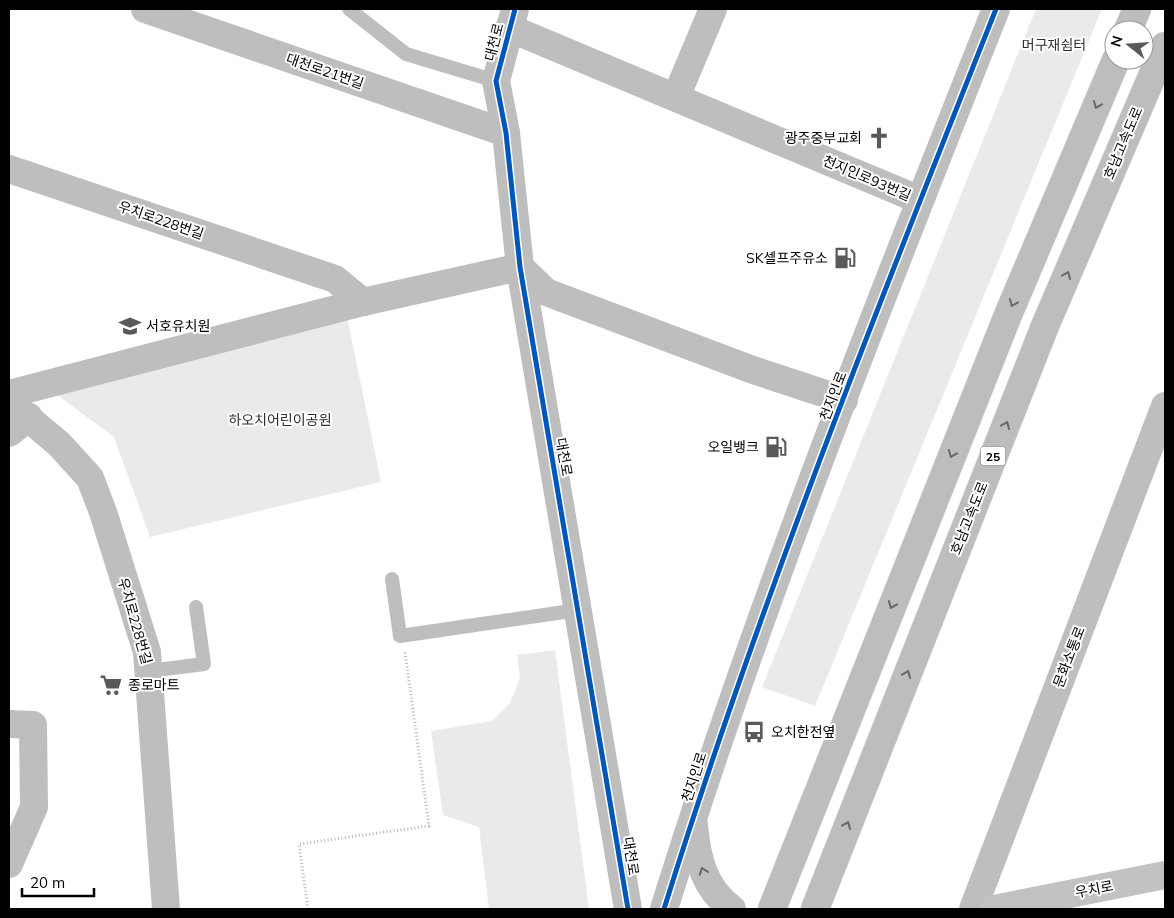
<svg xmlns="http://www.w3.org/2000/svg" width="1174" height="918" font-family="Mulish,'Noto Sans KR',sans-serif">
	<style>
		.green { fill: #eaeaea }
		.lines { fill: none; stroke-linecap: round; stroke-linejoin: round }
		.motorway-casing { stroke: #dbdbdb; stroke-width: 29 }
		.path { stroke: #b8b8b8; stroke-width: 3; stroke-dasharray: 1 2.5; stroke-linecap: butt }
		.service { stroke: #bebebe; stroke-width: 14 }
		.minor { stroke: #bebebe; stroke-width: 28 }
		.tertiary { stroke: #bebebe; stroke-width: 28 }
		.secondary { stroke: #c2c2c2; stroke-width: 28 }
		.motorway { stroke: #bdbdbd; stroke-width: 28 }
		.cycleway-casing { stroke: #fff; stroke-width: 8 }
		.cycleway { stroke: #0057b8; stroke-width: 5 }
		.oneway { stroke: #686868 }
		.labels { text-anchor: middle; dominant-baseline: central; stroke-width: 4; stroke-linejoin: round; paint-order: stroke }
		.shield { fill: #fff; stroke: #4c4c4c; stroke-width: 1 }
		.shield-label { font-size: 12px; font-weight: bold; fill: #000 }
		.street-label { font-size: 14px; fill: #000; stroke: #fff }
		.park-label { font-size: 14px; fill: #303030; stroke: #fff }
		.poi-label { font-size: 14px; fill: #000; stroke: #fff; text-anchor: end }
	</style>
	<rect width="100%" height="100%" fill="#fff"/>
	<g class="green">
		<polygon points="1036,9 1102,9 815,706 762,687"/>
		<polygon points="347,317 381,482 150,537 114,437 53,392"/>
		<polygon points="555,650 589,909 489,909 479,827 443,815 431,731 492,721 510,703 520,678 517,655"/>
	</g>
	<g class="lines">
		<g class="motorway-casing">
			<g id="motorway">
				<polyline points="1128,30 1137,9"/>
				<polyline points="772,909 1008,315 1116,60"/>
				<polyline points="815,909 1045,326 1165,46"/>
			</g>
		</g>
		<polyline class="path" points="308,909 299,844 429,826 405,652"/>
		<g class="service">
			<polyline points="349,9 406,54 496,81"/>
			<polyline points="392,579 400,636 578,610"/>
			<polyline points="149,671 204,664 196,607"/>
		</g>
		<g class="minor">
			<polyline points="145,9 506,133"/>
			<polyline points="509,28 920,200"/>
			<polyline points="676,97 713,9"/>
			<polyline points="9,169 335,279 363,302"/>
			<polyline points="9,394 363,302 520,267 546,292 753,370 844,400"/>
			<polyline points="9,402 59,444 90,478 103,512 147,652 166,909"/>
			<polyline points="9,433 29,417"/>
			<polyline points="9,724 33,725 34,807 9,864"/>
		</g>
		<g class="tertiary">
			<polyline points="515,9 496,81 506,133 520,267 628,909"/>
			<path d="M 694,825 C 697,859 704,888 732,909"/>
			<path d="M 664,909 C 759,604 878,306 996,9"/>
			<polyline points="973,909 1165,406"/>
		</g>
		<polyline class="secondary" points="994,909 1165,875"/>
		<use href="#motorway" class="motorway"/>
		<g class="cycleway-casing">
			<g id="cycleway">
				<polyline points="515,9 496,81 506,133 520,267 628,909"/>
				<path d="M 664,909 C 759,604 878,306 996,9"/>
			</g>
		</g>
		<use href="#cycleway" class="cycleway"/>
	</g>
	<defs><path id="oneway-chevron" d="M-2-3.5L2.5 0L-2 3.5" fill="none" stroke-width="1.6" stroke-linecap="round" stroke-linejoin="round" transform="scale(1.25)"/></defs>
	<g class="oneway">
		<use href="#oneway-chevron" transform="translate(1097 105) rotate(113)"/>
		<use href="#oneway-chevron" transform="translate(1067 275) rotate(-67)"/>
		<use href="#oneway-chevron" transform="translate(1013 303) rotate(113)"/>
		<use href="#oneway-chevron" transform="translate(1006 425) rotate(-68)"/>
		<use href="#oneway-chevron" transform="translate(952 454) rotate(112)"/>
		<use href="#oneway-chevron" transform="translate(892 605) rotate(112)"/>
		<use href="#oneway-chevron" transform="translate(907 674) rotate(-68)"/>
		<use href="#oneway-chevron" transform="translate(847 825) rotate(-68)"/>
		<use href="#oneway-chevron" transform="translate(703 871) rotate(-110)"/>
	</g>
	<defs>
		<g id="church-bare" transform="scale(1.725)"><path d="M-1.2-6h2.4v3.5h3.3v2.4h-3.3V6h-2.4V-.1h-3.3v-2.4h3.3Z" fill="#595959" stroke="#fff" stroke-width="2.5" paint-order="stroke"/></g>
		<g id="fuel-bare" transform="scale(1.725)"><path d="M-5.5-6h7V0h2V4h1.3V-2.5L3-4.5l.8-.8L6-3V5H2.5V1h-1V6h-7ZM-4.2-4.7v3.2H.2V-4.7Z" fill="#595959" stroke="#fff" stroke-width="2.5" paint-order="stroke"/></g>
		<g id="school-bare" transform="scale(1.725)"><path d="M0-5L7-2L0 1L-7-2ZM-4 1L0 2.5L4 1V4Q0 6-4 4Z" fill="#595959" stroke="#fff" stroke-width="2.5" paint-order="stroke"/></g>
		<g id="supermarket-bare" transform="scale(1.725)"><path d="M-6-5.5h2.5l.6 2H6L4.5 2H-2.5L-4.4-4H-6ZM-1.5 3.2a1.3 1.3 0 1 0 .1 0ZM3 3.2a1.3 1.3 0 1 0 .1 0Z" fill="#595959" stroke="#fff" stroke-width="2.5" paint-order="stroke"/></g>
		<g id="bus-bare" transform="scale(1.725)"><path d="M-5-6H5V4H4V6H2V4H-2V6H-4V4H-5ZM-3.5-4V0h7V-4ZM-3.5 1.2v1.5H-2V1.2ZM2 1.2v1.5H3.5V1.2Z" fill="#595959" stroke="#fff" stroke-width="2.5" paint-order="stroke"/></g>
	</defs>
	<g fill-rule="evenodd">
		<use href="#church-bare" x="879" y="138"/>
		<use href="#fuel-bare" x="845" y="258"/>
		<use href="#school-bare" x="130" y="326"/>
		<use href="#fuel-bare" x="776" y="447"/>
		<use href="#supermarket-bare" x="111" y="685"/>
		<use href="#bus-bare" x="754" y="732"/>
	</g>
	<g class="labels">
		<rect class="shield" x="980.5" y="446.5" width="25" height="19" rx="4"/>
		<g class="shield-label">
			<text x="993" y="456">25</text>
		</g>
		<g class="street-label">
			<text transform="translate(494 42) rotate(-76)">대천로</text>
			<text transform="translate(325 71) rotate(19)">대천로21번길</text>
			<text transform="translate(1123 143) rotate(-67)">호남고속도로</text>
			<text transform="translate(867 178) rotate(23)">천지인로93번길</text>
			<text transform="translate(161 220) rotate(19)">우치로228번길</text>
			<text transform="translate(833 396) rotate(-69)">천지인로</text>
			<text transform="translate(564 457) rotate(80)">대천로</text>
			<text transform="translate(969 518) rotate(-68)">호남고속도로</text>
			<text transform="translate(135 621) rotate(74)">우치로228번길</text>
			<text transform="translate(1069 657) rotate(-69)">문화소통로</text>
			<text transform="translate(694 777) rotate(-72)">천지인로</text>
			<text transform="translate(631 856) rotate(81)">대천로</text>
			<text transform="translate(1094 889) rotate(-11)">우치로</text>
		</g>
		<g class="park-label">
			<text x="1054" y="45">머구재쉼터</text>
			<text x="280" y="420">하오치어린이공원</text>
		</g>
		<g class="poi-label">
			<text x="862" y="138">광주중부교회</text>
			<text x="828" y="258">SK셀프주유소</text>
			<text x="146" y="326" text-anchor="start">서호유치원</text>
			<text x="759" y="447">오일뱅크</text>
			<text x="128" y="685" text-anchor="start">종로마트</text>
			<text x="771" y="732" text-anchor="start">오치한전옆</text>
		</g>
	</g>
	<rect width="1174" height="918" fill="none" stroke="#000000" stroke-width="20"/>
	<g transform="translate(1129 45) rotate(287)"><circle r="24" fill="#ffffff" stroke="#999999"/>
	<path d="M0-4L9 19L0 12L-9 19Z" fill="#595959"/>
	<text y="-8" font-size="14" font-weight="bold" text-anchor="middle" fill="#000000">N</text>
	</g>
	<path d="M22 888v8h72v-8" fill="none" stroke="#000000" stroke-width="2.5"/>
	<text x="30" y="888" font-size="15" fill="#000000" stroke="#ffffff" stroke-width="4" paint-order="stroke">20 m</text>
</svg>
